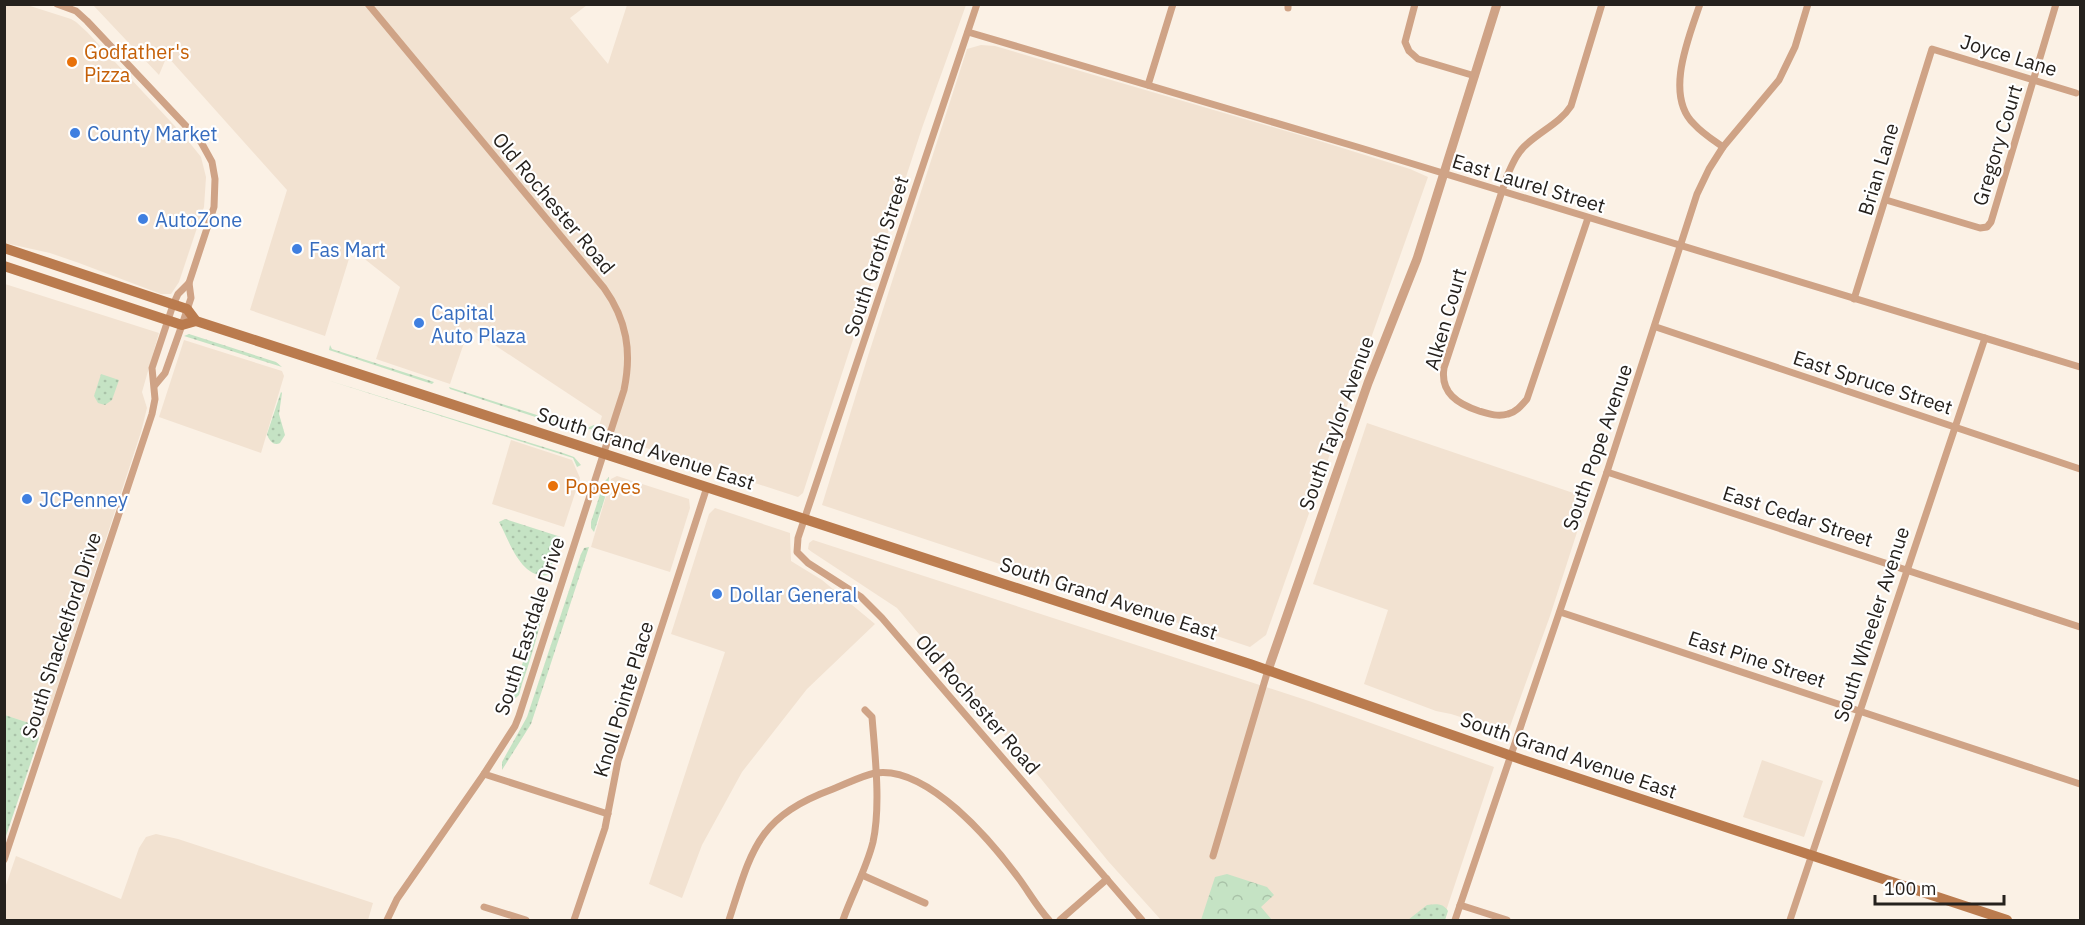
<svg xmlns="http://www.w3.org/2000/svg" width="2085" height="925" font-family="'IBM Plex Sans',sans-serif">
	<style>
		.built { fill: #f2e2d1 }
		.grass { fill: url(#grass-dots) }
		.park { fill: url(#park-crowns) }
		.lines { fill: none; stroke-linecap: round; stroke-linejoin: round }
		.minor { stroke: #cfa386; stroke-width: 7 }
		.tertiary { stroke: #cfa386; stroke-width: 9 }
		.secondary { stroke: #ba7b4e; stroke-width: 10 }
		.food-dot { fill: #e8710a; stroke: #fff; stroke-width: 2 }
		.shop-dot { fill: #3f7fe0; stroke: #fff; stroke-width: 2 }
		.labels { text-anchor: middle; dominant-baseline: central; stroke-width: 4.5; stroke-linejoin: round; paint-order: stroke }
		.food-label { font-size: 20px; fill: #c56008; stroke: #fff; text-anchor: start }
		.street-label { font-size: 20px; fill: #25211d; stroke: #fff }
		.shop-label { font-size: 20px; fill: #366cbe; stroke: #fff; text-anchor: start }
	</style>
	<defs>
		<pattern id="grass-dots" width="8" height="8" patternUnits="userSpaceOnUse" patternTransform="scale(1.5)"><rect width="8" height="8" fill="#c5e3c4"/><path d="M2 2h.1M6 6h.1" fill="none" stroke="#a9c2a8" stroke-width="1.8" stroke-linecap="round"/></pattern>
		<pattern id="park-crowns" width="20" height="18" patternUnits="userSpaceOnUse" patternTransform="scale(1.5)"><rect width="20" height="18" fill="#c5e3c4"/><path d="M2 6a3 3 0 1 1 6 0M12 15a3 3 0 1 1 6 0" fill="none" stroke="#a9c2a8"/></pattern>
	</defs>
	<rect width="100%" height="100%" fill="#fbf1e5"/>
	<g class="built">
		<polygon points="4,5 27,5 71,19 76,22 87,32 185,137 201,157 206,177 204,207 179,282 171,294 161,294 79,263 50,253 5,243"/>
		<polygon points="93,5 587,5 570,18 608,64 627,5 966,5 922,128 803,493 798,497 631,443 599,426 602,416 469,328 450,384 376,359 400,287 352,249 325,336 250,310 287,190 167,56 159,75"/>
		<polygon points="981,45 995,46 1310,138 1410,169 1428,177 1266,635 1250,647 822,505 868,356 967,49"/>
		<polygon points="5,284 159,333 142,392 147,408 141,432 44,728 5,715"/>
		<polygon points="184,340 282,371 284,376 261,453 159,417"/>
		<polygon points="1367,423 1588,498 1550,616 1508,732 1451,714 1436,711 1364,684 1388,610 1313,584"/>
		<polygon points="511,440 572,460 580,478 564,527 492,504"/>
		<polygon points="617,476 689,499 690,508 670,572 591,547 611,479"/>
		<polygon points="715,508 790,533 791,561 822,580 875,624 807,689 742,772 702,845 682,898 649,884 725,652 671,634 709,514"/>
		<polygon points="813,540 1309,701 1494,767 1443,920 1161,920 1108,861 1020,753 897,608 812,552 808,549 809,543"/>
		<polygon points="1762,760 1823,781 1804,837 1743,817"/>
		<polygon points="156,834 178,839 373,903 368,920 5,920 5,888 16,856 121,899 139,848 146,837"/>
	</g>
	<g class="grass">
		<polygon points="189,334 276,362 282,367 184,336"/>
		<polygon points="330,345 332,349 434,382 432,384 329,350"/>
		<polygon points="101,374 119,380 112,400 105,405 98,403 94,396"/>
		<polygon points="327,380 563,453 574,457 581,465 577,467 573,458"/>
		<polygon points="449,387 571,426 587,428 594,425 596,428 585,430 566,427 450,389"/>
		<path d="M 281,392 L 282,393 L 279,414 L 285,435 L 280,443 C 274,446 269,441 267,434 Z"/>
		<polygon points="609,477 608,488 594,532 591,528 591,522 604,482"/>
		<path d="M 505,519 L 561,537 L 549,575 C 521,580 510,542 499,522 Z"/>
		<polygon points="589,547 531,724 502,770 502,762 527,717 581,554 584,548"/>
		<path d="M 544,595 C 547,608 528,668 522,684 L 519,695 L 510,703 Z"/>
		<polygon points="5,715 35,725 39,738 5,839"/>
		<path d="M 1427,905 C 1436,904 1443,903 1448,911 L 1445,920 L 1408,920 Z"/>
	</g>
	<polygon class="park" points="1227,874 1267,887 1274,895 1261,907 1272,920 1201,920 1215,877"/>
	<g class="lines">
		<g class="minor">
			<path d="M 368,4 L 604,288 C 627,320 632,352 624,390 L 519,716 L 515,726 L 484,774 L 397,899 L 387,920"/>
			<polyline points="977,4 798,538 797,552 808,563 861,597 882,618 1142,920"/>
			<polyline points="1415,4 1405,42 1409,51 1418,59 1475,76"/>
			<path d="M 1700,4 C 1689,37 1664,95 1694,124 C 1702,133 1713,140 1723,147"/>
			<polyline points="1288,8 1288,4"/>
			<polyline points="968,32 1364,149 2080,367"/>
			<polyline points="1148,85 1173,4"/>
			<polyline points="1886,200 1980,228 1987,227 1991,222 2056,4"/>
			<path d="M 1588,218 L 1527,399 C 1521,406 1516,412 1508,414 C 1498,417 1489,414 1479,411 C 1458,404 1440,393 1444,368 L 1507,176 C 1512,165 1517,152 1527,144 C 1541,131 1561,122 1571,106 L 1602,4"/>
			<polyline points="1854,299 1932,49 2076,93"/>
			<polyline points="1656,327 2080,469"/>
			<polyline points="155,385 165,373 182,325 191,298 189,283"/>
			<polyline points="1607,472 2080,627"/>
			<polyline points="1560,612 2080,784"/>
			<polyline points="484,774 608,814"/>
			<polyline points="1213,856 1268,670"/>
			<polyline points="4,860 152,414 155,399 152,368 173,305 178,294 189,283 214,207 215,179 212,162 201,142 87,21 76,11 57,4"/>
			<polyline points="862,875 925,903"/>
			<polyline points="1460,905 1507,920"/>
			<polyline points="484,907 526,920"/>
			<polyline points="574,920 605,828 618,761 707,487"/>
			<path d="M 729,920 C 752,849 757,817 833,789 C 846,784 861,776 875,773 C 928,765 992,842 1020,880 C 1030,894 1038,908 1049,920"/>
			<path d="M 843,920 C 852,894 866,870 873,842 C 881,806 875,755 872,717 L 865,710"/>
			<polyline points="1060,920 1107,879"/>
			<polyline points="1455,920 1607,472 1697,194 1709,169 1723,147 1779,80 1795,47 1808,4"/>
			<polyline points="1790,920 1985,338"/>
		</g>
		<polyline class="tertiary" points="1268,670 1368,383 1417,259 1497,4"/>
		<g class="secondary">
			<polyline points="4,248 187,309 196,321 1250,664 1526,761 2007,920"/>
			<polyline points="4,266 182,325 196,321"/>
		</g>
	</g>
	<g class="food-dot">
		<circle cx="72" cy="62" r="6"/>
		<circle cx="553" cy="486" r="6"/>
	</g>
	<g class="shop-dot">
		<circle cx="75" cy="133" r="6"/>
		<circle cx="143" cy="219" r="6"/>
		<circle cx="297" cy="249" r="6"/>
		<circle cx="419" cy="323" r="6"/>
		<circle cx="27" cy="499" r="6"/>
		<circle cx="717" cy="594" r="6"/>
	</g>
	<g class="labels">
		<g class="food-label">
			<text x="84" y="51">Godfather's<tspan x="84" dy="23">Pizza</tspan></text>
			<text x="565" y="486">Popeyes</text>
		</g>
		<g class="street-label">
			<text transform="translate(2009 55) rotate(17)">Joyce Lane</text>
			<text transform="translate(1997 145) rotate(-73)">Gregory Court</text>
			<text transform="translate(1878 169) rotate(-73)">Brian Lane</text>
			<text transform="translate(1529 183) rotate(17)">East Laurel Street</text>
			<text transform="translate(554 203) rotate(50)">Old Rochester Road</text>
			<text transform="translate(876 256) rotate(-72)">South Groth Street</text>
			<text transform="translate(1445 319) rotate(-74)">Alken Court</text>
			<text transform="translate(1873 382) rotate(18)">East Spruce Street</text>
			<text transform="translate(1336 423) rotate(-70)">South Taylor Avenue</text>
			<text transform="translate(1597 447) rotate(-71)">South Pope Avenue</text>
			<text transform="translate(646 448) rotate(18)">South Grand Avenue East</text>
			<text transform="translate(1798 516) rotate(18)">East Cedar Street</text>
			<text transform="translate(1109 598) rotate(18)">South Grand Avenue East</text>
			<text transform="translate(1871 624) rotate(-72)">South Wheeler Avenue</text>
			<text transform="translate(529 626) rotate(-72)">South Eastdale Drive</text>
			<text transform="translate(61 635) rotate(-72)">South Shackelford Drive</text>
			<text transform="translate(1757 659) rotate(18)">East Pine Street</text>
			<text transform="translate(623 699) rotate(-73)">Knoll Pointe Place</text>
			<text transform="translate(978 704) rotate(49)">Old Rochester Road</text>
			<text transform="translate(1569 755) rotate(19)">South Grand Avenue East</text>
		</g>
		<g class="shop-label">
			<text x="87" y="133">County Market</text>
			<text x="155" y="219">AutoZone</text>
			<text x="309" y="249">Fas Mart</text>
			<text x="431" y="312">Capital<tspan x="431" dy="23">Auto Plaza</tspan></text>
			<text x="39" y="499">JCPenney</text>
			<text x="729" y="594">Dollar General</text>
		</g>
	</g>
	<rect width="2085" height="925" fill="none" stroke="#25211d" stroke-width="12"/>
	<path d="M1875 895v9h129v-9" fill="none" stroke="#25211d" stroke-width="3"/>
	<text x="1884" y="895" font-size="18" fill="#25211d" stroke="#ffffff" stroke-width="4.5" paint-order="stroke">100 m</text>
</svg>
